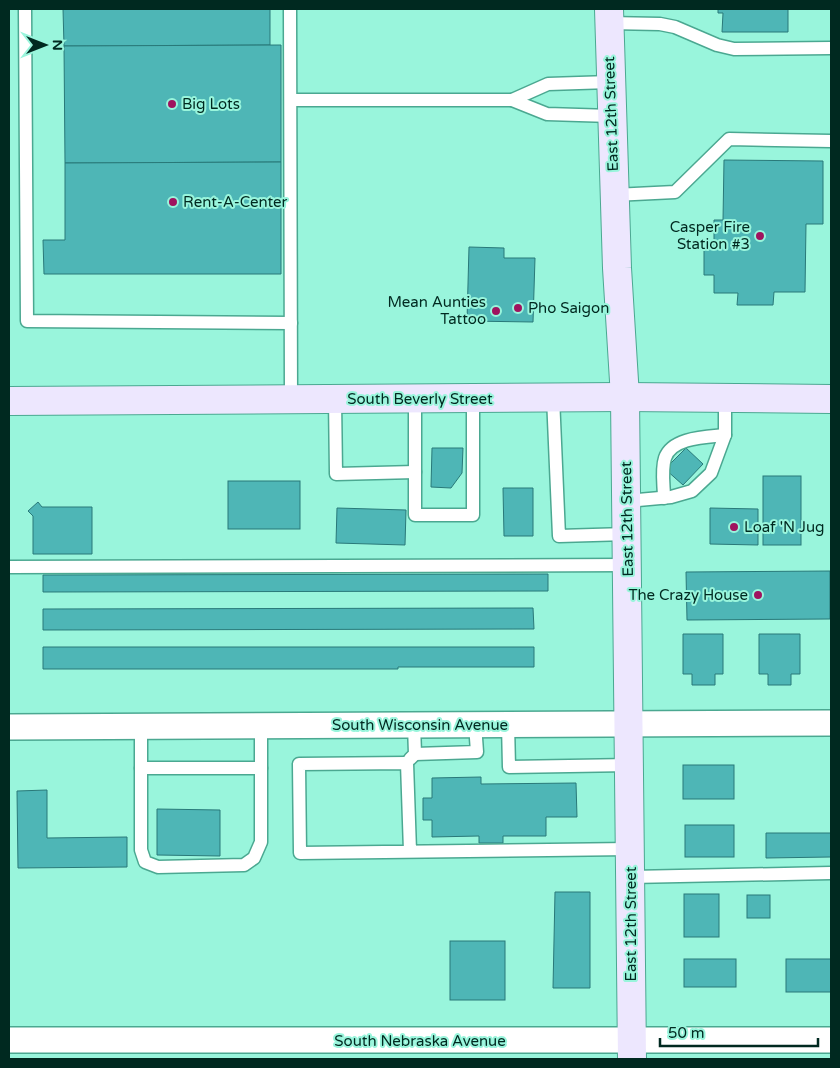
<svg xmlns="http://www.w3.org/2000/svg" width="840" height="1068" font-family="'Varela Round',sans-serif">
	<style>
		.building { fill: #4eb6b6; stroke: #297979 }
		.lines { fill: none; stroke-linecap: round; stroke-linejoin: round }
		.lane-casing { stroke: #4ba891; stroke-width: 15 }
		.street-casing { stroke: #4ba891; stroke-width: 28 }
		.secondary-casing { stroke: #4ba891; stroke-width: 30 }
		.lane { stroke: #fff; stroke-width: 12 }
		.street { stroke: #fff; stroke-width: 25 }
		.secondary { stroke: #ede7fe; stroke-width: 28 }
		.poi-dot { fill: #9f135f; stroke: #99f5dc; stroke-width: 2 }
		.labels { text-anchor: middle; dominant-baseline: central; stroke-width: 4; stroke-linejoin: round; paint-order: stroke }
		.poi-label { font-size: 15px; fill: #002920; stroke: #99f5dc; text-anchor: start }
		.street-label { font-size: 15px; fill: #002920; stroke: #99f5dc }
	</style>
	<rect width="100%" height="100%" fill="#99f5dc"/>
	<g class="building">
		<polygon points="63,9 270,9 270,45 64,46"/>
		<polygon points="718,9 788,9 788,32 722,32 723,13 718,13"/>
		<polygon points="281,45 281,162 65,163 64,46"/>
		<polygon points="724,160 823,161 823,224 806,224 805,292 774,292 773,305 737,305 738,293 714,293 714,275 704,275 704,248 714,248 714,220 723,220"/>
		<polygon points="281,162 281,274 44,274 43,240 65,240 65,163"/>
		<polygon points="469,247 504,248 504,258 535,258 533,322 467,321"/>
		<polygon points="432,448 463,448 462,473 451,488 431,487"/>
		<polygon points="686,448 703,464 683,485 665,469"/>
		<rect x="763" y="476" width="38" height="69"/>
		<rect x="228" y="481" width="72" height="48"/>
		<polygon points="503,488 533,488 533,536 504,536"/>
		<polygon points="38,502 42,507 92,507 92,554 33,554 33,516 28,511"/>
		<polygon points="337,508 406,510 405,545 336,543"/>
		<polygon points="710,508 758,509 758,545 710,544"/>
		<polygon points="830,571 830,619 687,620 686,572"/>
		<polygon points="548,574 548,591 43,592 43,575"/>
		<polygon points="533,608 534,629 43,630 43,609"/>
		<polygon points="683,634 723,634 723,674 715,674 715,685 692,685 692,674 683,674"/>
		<polygon points="759,634 800,634 800,674 791,674 791,685 768,685 768,674 759,674"/>
		<polygon points="43,647 534,647 534,667 398,667 398,669 43,669"/>
		<rect x="683" y="765" width="51" height="34"/>
		<polygon points="481,777 481,784 576,783 577,817 546,817 546,836 503,836 503,843 479,843 479,836 432,837 432,820 423,820 423,798 432,798 432,778"/>
		<polygon points="47,790 47,838 127,837 127,867 18,868 17,791"/>
		<polygon points="157,809 220,810 220,856 157,855"/>
		<rect x="685" y="825" width="49" height="32"/>
		<polygon points="766,833 831,833 831,857 766,858"/>
		<polygon points="555,892 590,892 590,988 553,988"/>
		<rect x="684" y="894" width="35" height="43"/>
		<rect x="747" y="895" width="23" height="23"/>
		<rect x="450" y="941" width="55" height="59"/>
		<rect x="684" y="959" width="52" height="28"/>
		<rect x="786" y="959" width="45" height="33"/>
	</g>
	<g class="lines">
		<g class="lane-casing">
			<g id="lane">
				<polyline points="25,9 27,321 291,323"/>
				<polyline points="290,9 291,399"/>
				<polyline points="609,23 660,24 675,27 717,45 734,49 831,48"/>
				<polyline points="610,82 548,84 512,100 547,114 611,116"/>
				<polyline points="291,100 512,100"/>
				<polyline points="614,195 675,192 729,139 831,141"/>
				<polyline points="553,397 559,536 627,534"/>
				<polyline points="415,398 415,515 473,515 473,398"/>
				<polyline points="335,399 336,474 415,472"/>
				<path d="M 664,498 C 664,486 661,470 665,458 C 672,437 707,437 725,435"/>
				<polyline points="627,501 671,497 692,491 711,473 725,435 725,398"/>
				<polyline points="9,567 627,565"/>
				<polyline points="508,724 509,767 630,765"/>
				<polyline points="141,726 141,850 145,862 158,867 244,865 254,858 261,842 261,725"/>
				<polyline points="415,754 477,752 475,724"/>
				<polyline points="410,759 415,754 414,725"/>
				<polyline points="141,768 261,768"/>
				<polyline points="410,851 407,763 299,764 300,853 630,849"/>
				<polyline points="631,877 831,873"/>
			</g>
		</g>
		<g class="street-casing">
			<g id="street">
				<polyline points="9,727 831,723"/>
				<polyline points="9,1040 831,1040"/>
			</g>
		</g>
		<g class="secondary-casing">
			<g id="secondary">
				<polyline points="609,9 617,268 625,397 632,1059"/>
				<polyline points="9,401 625,397 831,399"/>
			</g>
		</g>
		<use href="#lane" class="lane"/>
		<use href="#street" class="street"/>
		<use href="#secondary" class="secondary"/>
	</g>
	<g class="poi-dot">
		<circle cx="172" cy="104" r="5"/>
		<circle cx="173" cy="202" r="5"/>
		<circle cx="760" cy="236" r="5"/>
		<circle cx="518" cy="308" r="5"/>
		<circle cx="496" cy="311" r="5"/>
		<circle cx="734" cy="527" r="5"/>
		<circle cx="758" cy="595" r="5"/>
	</g>
	<g class="labels">
		<g class="poi-label">
			<text x="182" y="104">Big Lots</text>
			<text x="183" y="202">Rent-A-Center</text>
			<text x="750" y="227" text-anchor="end">Casper Fire<tspan x="750" dy="17">Station #3</tspan></text>
			<text x="486" y="302" text-anchor="end">Mean Aunties<tspan x="486" dy="17">Tattoo</tspan></text>
			<text x="528" y="308">Pho Saigon</text>
			<text x="744" y="527">Loaf 'N Jug</text>
			<text x="748" y="595" text-anchor="end">The Crazy House</text>
		</g>
		<g class="street-label">
			<text transform="translate(611 114) rotate(-92)">East 12th Street</text>
			<text x="420" y="399">South Beverly Street</text>
			<text transform="translate(627 519) rotate(-91)">East 12th Street</text>
			<text x="420" y="725">South Wisconsin Avenue</text>
			<text transform="translate(631 924) rotate(-90)">East 12th Street</text>
			<text x="420" y="1041">South Nebraska Avenue</text>
		</g>
	</g>
	<rect width="840" height="1068" fill="none" stroke="#002920" stroke-width="20"/>
	<g transform="translate(45 45) rotate(90)" stroke="#99f5dc" stroke-width="4" paint-order="stroke">
	<path d="M0-4L9 19L0 12L-9 19Z" fill="#002920"/>
	<text y="-8" font-size="14" font-weight="bold" text-anchor="middle" fill="#002920">N</text>
	</g>
	<path d="M660 1038v8h158v-8" fill="none" stroke="#002920" stroke-width="2.5"/>
	<text x="668" y="1038" font-size="15" fill="#002920" stroke="#99f5dc" stroke-width="4" paint-order="stroke">50 m</text>
</svg>
